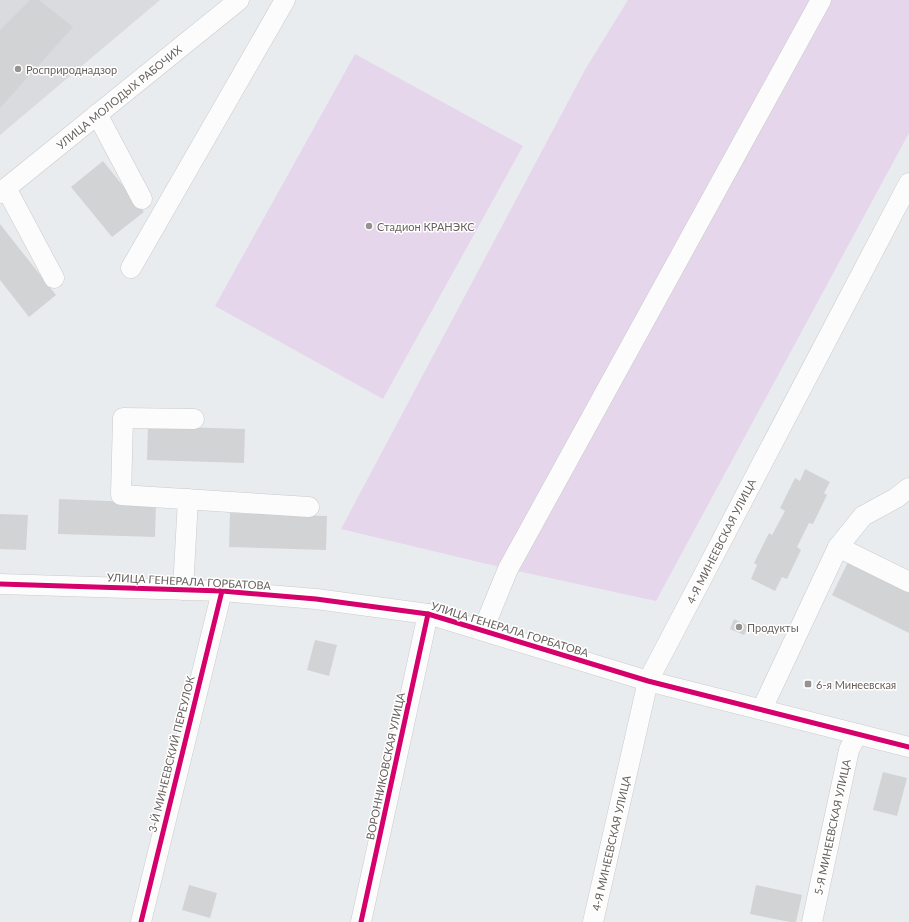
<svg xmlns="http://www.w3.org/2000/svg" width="909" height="922" font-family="Lato,sans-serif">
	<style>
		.industrial { fill: #d9dbdf }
		.green { fill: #e5d6ec }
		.building { fill: #d2d3d5 }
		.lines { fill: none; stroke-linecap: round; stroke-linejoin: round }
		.minor-casing { stroke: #cacaca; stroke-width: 21 }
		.minor { stroke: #fcfcfd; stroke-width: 20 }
		.cycleway-casing { stroke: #fff; stroke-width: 8 }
		.cycleway { stroke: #d6006c; stroke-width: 5 }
		.poi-dot { fill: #959291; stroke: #fff; stroke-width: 1.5 }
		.labels { text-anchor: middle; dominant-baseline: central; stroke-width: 3; stroke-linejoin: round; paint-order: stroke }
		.poi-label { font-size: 11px; fill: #68625e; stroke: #fff; text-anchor: start }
		.street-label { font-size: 11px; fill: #68625e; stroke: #fff }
	</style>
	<rect width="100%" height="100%" fill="#e9ecef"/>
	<polygon class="industrial" points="0,0 160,0 0,135"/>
	<g class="green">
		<polygon points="628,0 909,0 909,133 656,601 508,569 341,529 586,68"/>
		<polygon points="355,54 523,146 383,399 215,306"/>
	</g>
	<g class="building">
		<polygon points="30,0 39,0 73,27 0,108 0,30"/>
		<polygon points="103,161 144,212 112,237 71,187"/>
		<polygon points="0,224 56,295 29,317 0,280"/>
		<polygon points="148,426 245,429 244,463 147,460"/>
		<polygon points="805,469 830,482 824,493 827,495 813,524 809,523 797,547 801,550 787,579 782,577 775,591 751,579 757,565 754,563 769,533 772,535 785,511 780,508 795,478 800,481"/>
		<polygon points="59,499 156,503 155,537 58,534"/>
		<polygon points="230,513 327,516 326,550 229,547"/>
		<polygon points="0,514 28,515 26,550 0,549"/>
		<polygon points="848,562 909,592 909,633 832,595"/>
		<polygon points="734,619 749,626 744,635 730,629"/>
		<polygon points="315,640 337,645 329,676 307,670"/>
		<polygon points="883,772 907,778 897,816 873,810"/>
		<polygon points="189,885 217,893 210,918 182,910"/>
		<polygon points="756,885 802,895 796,922 790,922 750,914"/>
	</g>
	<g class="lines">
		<g class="minor-casing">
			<g id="minor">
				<polyline points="97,114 142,199"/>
				<polyline points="6,188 54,278"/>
				<polyline points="0,193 239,0"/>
				<polyline points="131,268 285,0"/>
				<polyline points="194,419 123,418 121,495 309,507"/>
				<polyline points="838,547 909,582"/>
				<polyline points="0,584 222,591 316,599 428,614 648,681 909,747"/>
				<polyline points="183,590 188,499"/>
				<polyline points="483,630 508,569 821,0"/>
				<polyline points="762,709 838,547 863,516 896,498 909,488"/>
				<polyline points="141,922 222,591"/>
				<polyline points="361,922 428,614"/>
				<polyline points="593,922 648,681 909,183"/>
				<polyline points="812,922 849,750 857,734"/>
			</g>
		</g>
		<use href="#minor" class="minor"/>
		<g class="cycleway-casing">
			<g id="cycleway">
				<polyline points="0,584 222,591 316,599 428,614 648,681 909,747"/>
				<polyline points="141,922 222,591"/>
				<polyline points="361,922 428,614"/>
			</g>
		</g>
		<use href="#cycleway" class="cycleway"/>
	</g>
	<g class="poi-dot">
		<circle cx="18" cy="69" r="4"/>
		<circle cx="369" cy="226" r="4"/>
		<circle cx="739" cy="627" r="4"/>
		<rect x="804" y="680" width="8" height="8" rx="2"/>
	</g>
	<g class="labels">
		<g class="poi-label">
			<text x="26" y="69">Росприроднадзор</text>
			<text x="377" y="226">Стадион КРАНЭКС</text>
			<text x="747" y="627">Продукты</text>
			<text x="816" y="684">6-я Минеевская</text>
		</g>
		<g class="street-label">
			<text transform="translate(119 97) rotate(-39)">УЛИЦА МОЛОДЫХ РАБОЧИХ</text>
			<text transform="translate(721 541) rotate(-63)">4-Я МИНЕЕВСКАЯ УЛИЦА</text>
			<text transform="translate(189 581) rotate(3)">УЛИЦА ГЕНЕРАЛА ГОРБАТОВА</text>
			<text transform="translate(510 629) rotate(17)">УЛИЦА ГЕНЕРАЛА ГОРБАТОВА</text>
			<text transform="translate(171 754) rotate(-76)">3-Й МИНЕЕВСКИЙ ПЕРЕУЛОК</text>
			<text transform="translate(385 766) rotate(-78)">ВОРОННИКОВСКАЯ УЛИЦА</text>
			<text transform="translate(832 827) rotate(-78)">5-Я МИНЕЕВСКАЯ УЛИЦА</text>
			<text transform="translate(611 843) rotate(-77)">4-Я МИНЕЕВСКАЯ УЛИЦА</text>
		</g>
	</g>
</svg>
